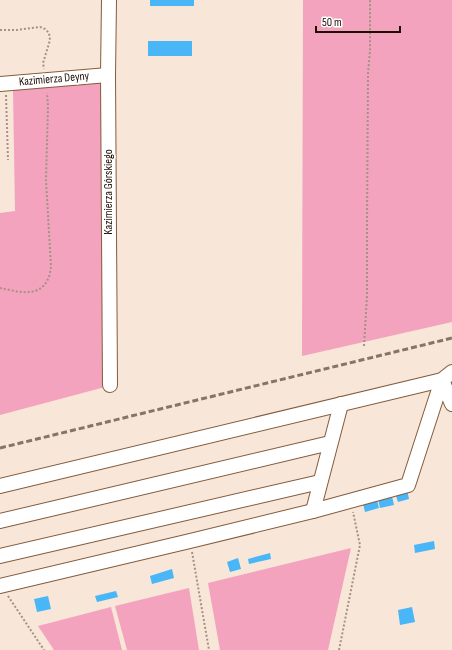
<svg xmlns="http://www.w3.org/2000/svg" width="452" height="650" font-family="'Sofia Sans Condensed',sans-serif">
	<style>
		.green { fill: #f3a3bd }
		.building { fill: #48b6f7 }
		.lines { fill: none; stroke-linecap: round; stroke-linejoin: round }
		.minor-casing { stroke: #845c3c; stroke-width: 16 }
		.path { stroke: #a39285; stroke-width: 2; stroke-dasharray: 2 2; stroke-linecap: butt }
		.minor { stroke: #fff; stroke-width: 14 }
		.rail { stroke: #857467; stroke-width: 3; stroke-dasharray: 6 3; stroke-linecap: butt }
		.labels { text-anchor: middle; dominant-baseline: central; stroke-width: 3.5; stroke-linejoin: round; paint-order: stroke }
		.street-label { font-size: 12px; fill: #1e0e03; stroke: #fff }
	</style>
	<rect width="100%" height="100%" fill="#f8e6d8"/>
	<g class="green">
		<polygon points="303,0 452,0 452,322 302,356"/>
		<polygon points="102,82 105,387 0,415 0,213 15,211 13,90"/>
		<polygon points="351,548 328,650 220,650 208,583"/>
		<polygon points="189,588 199,650 127,650 115,606"/>
		<polygon points="111,607 122,650 54,650 38,626"/>
	</g>
	<g class="building">
		<rect x="150" y="0" width="44" height="6"/>
		<rect x="148" y="41" width="44" height="15"/>
		<polygon points="407,489 409,499 398,502 395,493"/>
		<polygon points="391,492 394,505 380,508 377,495"/>
		<polygon points="376,496 379,508 365,512 362,500"/>
		<polygon points="434,541 435,549 415,553 414,545"/>
		<polygon points="270,553 271,559 249,564 248,559"/>
		<polygon points="238,558 241,569 230,572 227,562"/>
		<polygon points="172,569 174,578 152,584 150,576"/>
		<polygon points="116,591 118,597 97,602 95,596"/>
		<polygon points="48,596 51,609 37,612 34,599"/>
		<polygon points="412,607 415,622 400,625 398,610"/>
	</g>
	<g class="lines">
		<g class="minor-casing">
			<g id="minor">
				<polyline points="109,0 108,75 110,385"/>
				<polyline points="0,84 108,75"/>
				<polyline points="0,486 442,380 452,372"/>
				<polyline points="313,511 341,404"/>
				<polyline points="0,521 330,443"/>
				<polyline points="0,556 320,482"/>
				<polyline points="0,586 190,541 313,511 408,485 442,380 452,404"/>
			</g>
		</g>
		<g class="path">
			<polyline points="0,30 17,30 40,27 45,29 49,33 50,40 43,63 44,69"/>
			<polyline points="6,95 8,160"/>
			<path d="M 0,288 C 16,291 39,299 48,279 C 50,276 50,271 51,267 L 46,180 L 48,106 L 47,93"/>
			<polyline points="364,346 367,296 367,226 368,74 370,51 370,0"/>
			<polyline points="192,552 209,650"/>
			<polyline points="8,596 44,650"/>
			<polyline points="339,650 360,545 353,512"/>
		</g>
		<use href="#minor" class="minor"/>
		<polyline class="rail" points="0,448 452,338"/>
	</g>
	<g class="labels">
		<g class="street-label">
			<text transform="translate(54 79) rotate(-5)">Kazimierza Deyny</text>
			<text transform="translate(108 192) rotate(-90)">Kazimierza Górskiego</text>
		</g>
	</g>
	<path d="M316 26v6h84v-6" fill="none" stroke="#1e0e03" stroke-width="2"/>
	<text x="322" y="26" font-size="12" fill="#1e0e03" stroke="#ffffff" stroke-width="3" paint-order="stroke">50 m</text>
</svg>
